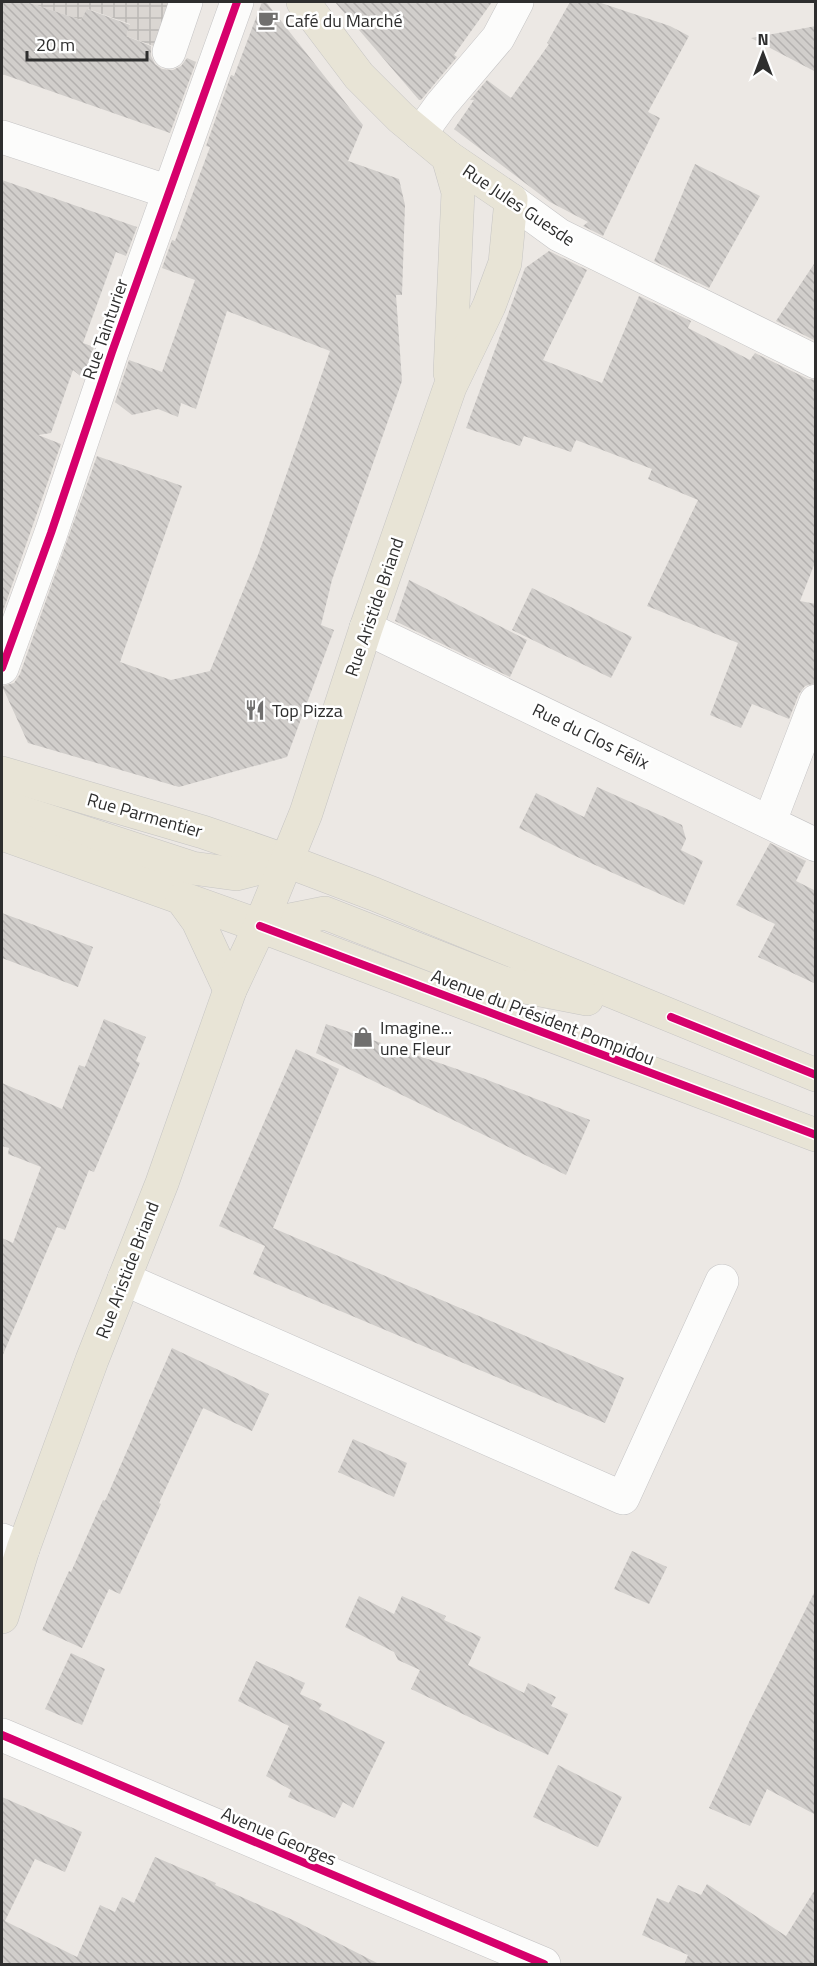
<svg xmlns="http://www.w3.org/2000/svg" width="817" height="1966" font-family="'Titillium Web',sans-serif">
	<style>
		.plaza { fill: url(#plaza-grid) }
		.building { fill: url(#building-back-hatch) }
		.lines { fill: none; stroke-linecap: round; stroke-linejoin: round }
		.minor-casing { stroke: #c5c4c5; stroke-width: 34 }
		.major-casing { stroke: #c6c5c4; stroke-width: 34 }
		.minor { stroke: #fcfcfb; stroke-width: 33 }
		.major { stroke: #e8e4d6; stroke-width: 33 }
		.cycleway-casing { stroke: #fff; stroke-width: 11 }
		.cycleway { stroke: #d6006c; stroke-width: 8 }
		.labels { text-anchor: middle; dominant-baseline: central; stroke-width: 5; stroke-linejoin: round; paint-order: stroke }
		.poi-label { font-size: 18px; fill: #2e2e2e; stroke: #fff; text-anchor: start }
		.street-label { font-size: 18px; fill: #2e2e2e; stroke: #fff }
	</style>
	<defs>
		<pattern id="plaza-grid" width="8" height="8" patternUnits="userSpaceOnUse" patternTransform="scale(1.5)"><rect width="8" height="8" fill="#dad6d2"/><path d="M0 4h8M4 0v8" fill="none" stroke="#bbb8b5"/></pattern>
		<pattern id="building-back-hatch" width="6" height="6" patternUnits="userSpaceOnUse" patternTransform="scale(1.5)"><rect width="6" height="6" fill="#d1cecb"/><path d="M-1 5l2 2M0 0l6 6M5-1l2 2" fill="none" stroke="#b4b1af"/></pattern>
	</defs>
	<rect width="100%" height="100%" fill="#ece8e4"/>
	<polygon class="plaza" points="27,2 177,2 159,48 126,36 130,24 88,9 81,20"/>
	<g class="building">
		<polygon points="2,2 27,2 81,20 87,9 130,25 126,36 151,46 151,56 155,64 162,69 173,70 181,66 187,58 196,62 170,133 2,74"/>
		<polygon points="262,2 266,2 363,125 348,161 399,179 405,205 402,295 396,295 402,381 332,580 321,625 334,630 287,757 179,787 28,743 2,686 14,683 20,674 97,456 182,486 120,662 171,680 210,671 258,555 330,351 227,311 196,409 181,403 178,417 158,409 132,415 115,402 129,360 162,372 195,280 162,268 172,240 175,241 210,147 206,146 231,75 234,76"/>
		<polygon points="335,2 492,2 454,55 457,57 421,100 419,100"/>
		<polygon points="570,2 598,2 670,26 689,36 648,112 660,118 603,236 583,226 588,222 550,202 454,129 474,100 470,100 487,80 511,98 549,44 547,43"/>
		<polygon points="816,26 816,72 751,38"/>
		<polygon points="695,164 760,196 709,288 654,261"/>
		<polygon points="2,180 137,227 126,256 116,252 83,343 94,347 83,378 73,370 51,433 38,435 61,444 2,614"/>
		<polygon points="549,251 587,270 543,360 602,383 639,296 691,321 688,328 750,360 755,353 808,379 816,380 816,560 800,601 816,604 816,683 805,686 799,694 789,719 752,704 741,728 710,715 738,643 647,606 698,500 648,479 652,469 576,440 571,452 524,436 520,446 466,428 525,268"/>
		<polygon points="816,261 816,341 776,321"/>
		<polygon points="409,580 527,640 510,677 395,621"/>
		<polygon points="532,588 632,637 611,678 512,630"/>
		<polygon points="597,787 682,825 686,839 681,850 703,861 684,905 573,855 519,828 536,793 584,817"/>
		<polygon points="770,843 806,861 796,881 816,891 816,984 758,957 775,924 736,905"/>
		<polygon points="2,913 93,947 78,987 2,958"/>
		<polygon points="104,1019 146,1037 136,1061 140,1063 94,1172 89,1170 65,1230 57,1227 2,1357 2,1238 13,1243 41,1167 8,1154 9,1148 2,1146 2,1083 62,1109 79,1065 85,1067"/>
		<polygon points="326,1024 480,1077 590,1120 566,1175 316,1053"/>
		<polygon points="296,1049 339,1069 273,1228 624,1378 605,1423 253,1274 265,1246 219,1226"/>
		<polygon points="172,1348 269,1394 252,1431 203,1408 159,1503 161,1504 120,1594 109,1589 82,1648 42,1630 69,1571 71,1572 103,1500 105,1501"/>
		<polygon points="353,1439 407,1463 394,1497 338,1472"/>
		<polygon points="632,1551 667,1567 649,1604 614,1589"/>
		<polygon points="816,1589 816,1815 767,1789 750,1826 709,1808 750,1720"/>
		<polygon points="359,1596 394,1614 402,1596 446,1616 444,1620 481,1637 468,1665 524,1693 528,1683 556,1697 551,1706 568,1714 548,1755 411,1689 420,1670 398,1660 394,1652 345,1627"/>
		<polygon points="71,1653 105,1669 82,1725 45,1709"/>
		<polygon points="256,1661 305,1683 300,1694 322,1704 319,1709 385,1742 353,1808 343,1802 335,1818 288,1797 291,1790 266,1776 289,1726 238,1701"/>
		<polygon points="558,1765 622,1797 598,1847 533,1817"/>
		<polygon points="2,1797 82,1832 65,1872 35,1859 5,1921 77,1957 100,1905 115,1912 122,1897 134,1903 155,1857 216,1883 215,1885 295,1921 381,1965 2,1965"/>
		<polygon points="707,1884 786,1936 816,1888 816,1965 684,1965 688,1955 642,1935 657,1898 669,1903 678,1885 701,1895"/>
	</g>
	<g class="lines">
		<g class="minor-casing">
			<g id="minor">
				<polyline points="169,52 186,2"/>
				<polyline points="420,134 441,105 498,38 517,2"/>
				<polyline points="2,137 169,192"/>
				<polyline points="511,200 559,235 816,362"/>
				<polyline points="366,628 816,845"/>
				<polyline points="2,668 51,533 112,352 237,2"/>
				<polyline points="770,821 816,701"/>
				<polyline points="124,1279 623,1498 722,1281"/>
				<polyline points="2,1540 23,1549"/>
				<polyline points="2,1735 544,1964"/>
			</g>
		</g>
		<g class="major-casing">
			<g id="major">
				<polyline points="448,157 458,192 450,373"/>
				<polyline points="2,773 203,832 287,861 374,894 816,1075"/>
				<polyline points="2,806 192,868 236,874 287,861"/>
				<polyline points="2,834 260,926 816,1135"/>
				<polyline points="182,899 198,921 230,990"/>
				<polyline points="260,926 325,913 504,983 587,999"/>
				<polyline points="2,1617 23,1549 92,1360 162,1183 230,990 260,926 306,813 366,628 450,387 489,306 505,263 511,200 448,157 401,118 359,76 303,2"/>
			</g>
		</g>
		<use href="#minor" class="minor"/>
		<use href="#major" class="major"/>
		<g class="cycleway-casing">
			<g id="cycleway">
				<polyline points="2,668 51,533 112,352 237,2"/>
				<polyline points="260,926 816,1135"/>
				<polyline points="671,1017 816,1075"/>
				<polyline points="2,1735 544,1964"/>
			</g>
		</g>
		<use href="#cycleway" class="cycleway"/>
	</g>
	<defs>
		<g id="cafe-bare" transform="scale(1.62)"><path d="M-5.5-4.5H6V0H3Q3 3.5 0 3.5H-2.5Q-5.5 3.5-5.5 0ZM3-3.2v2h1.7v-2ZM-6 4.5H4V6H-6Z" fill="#706f6e" stroke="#fff" stroke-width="2.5" paint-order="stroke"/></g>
		<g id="restaurant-bare" transform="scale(1.62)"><path d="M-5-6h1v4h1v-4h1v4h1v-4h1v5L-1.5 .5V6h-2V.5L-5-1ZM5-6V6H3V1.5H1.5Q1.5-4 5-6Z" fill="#706f6e" stroke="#fff" stroke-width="2.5" paint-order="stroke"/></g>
		<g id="shop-bare" transform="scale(1.62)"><path d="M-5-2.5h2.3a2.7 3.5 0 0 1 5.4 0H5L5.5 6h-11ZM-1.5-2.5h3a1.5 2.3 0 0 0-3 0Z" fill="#706f6e" stroke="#fff" stroke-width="2.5" paint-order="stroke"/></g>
	</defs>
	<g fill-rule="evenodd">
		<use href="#cafe-bare" x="268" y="20"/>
		<use href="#restaurant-bare" x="255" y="710"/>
		<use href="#shop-bare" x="363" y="1037"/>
	</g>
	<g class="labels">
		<g class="poi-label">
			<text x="285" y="20">Café du Marché</text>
			<text x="272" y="710">Top Pizza</text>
			<text x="380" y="1027">Imagine...<tspan x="380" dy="21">une Fleur</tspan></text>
		</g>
		<g class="street-label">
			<text transform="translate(519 205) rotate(34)">Rue Jules Guesde</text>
			<text transform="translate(105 329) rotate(-71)">Rue Tainturier</text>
			<text transform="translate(374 607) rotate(-71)">Rue Aristide Briand</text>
			<text transform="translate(591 736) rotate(26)">Rue du Clos Félix</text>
			<text transform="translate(145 815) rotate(16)">Rue Parmentier</text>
			<text transform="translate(543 1017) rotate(21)">Avenue du Président Pompidou</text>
			<text transform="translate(127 1270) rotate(-69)">Rue Aristide Briand</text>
			<text transform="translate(279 1836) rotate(23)">Avenue Georges</text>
		</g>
	</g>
	<rect width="817" height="1966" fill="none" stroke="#2e2e2e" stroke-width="6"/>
	<g transform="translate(763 54)" stroke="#ffffff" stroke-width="4.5" paint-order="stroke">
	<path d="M0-4.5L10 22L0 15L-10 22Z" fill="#2e2e2e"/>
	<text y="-9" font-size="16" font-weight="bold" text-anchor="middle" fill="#2e2e2e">N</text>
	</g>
	<path d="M27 51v9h120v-9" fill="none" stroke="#2e2e2e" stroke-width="3"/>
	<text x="36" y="51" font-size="18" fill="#2e2e2e" stroke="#ffffff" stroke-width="4.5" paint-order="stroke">20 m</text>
</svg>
